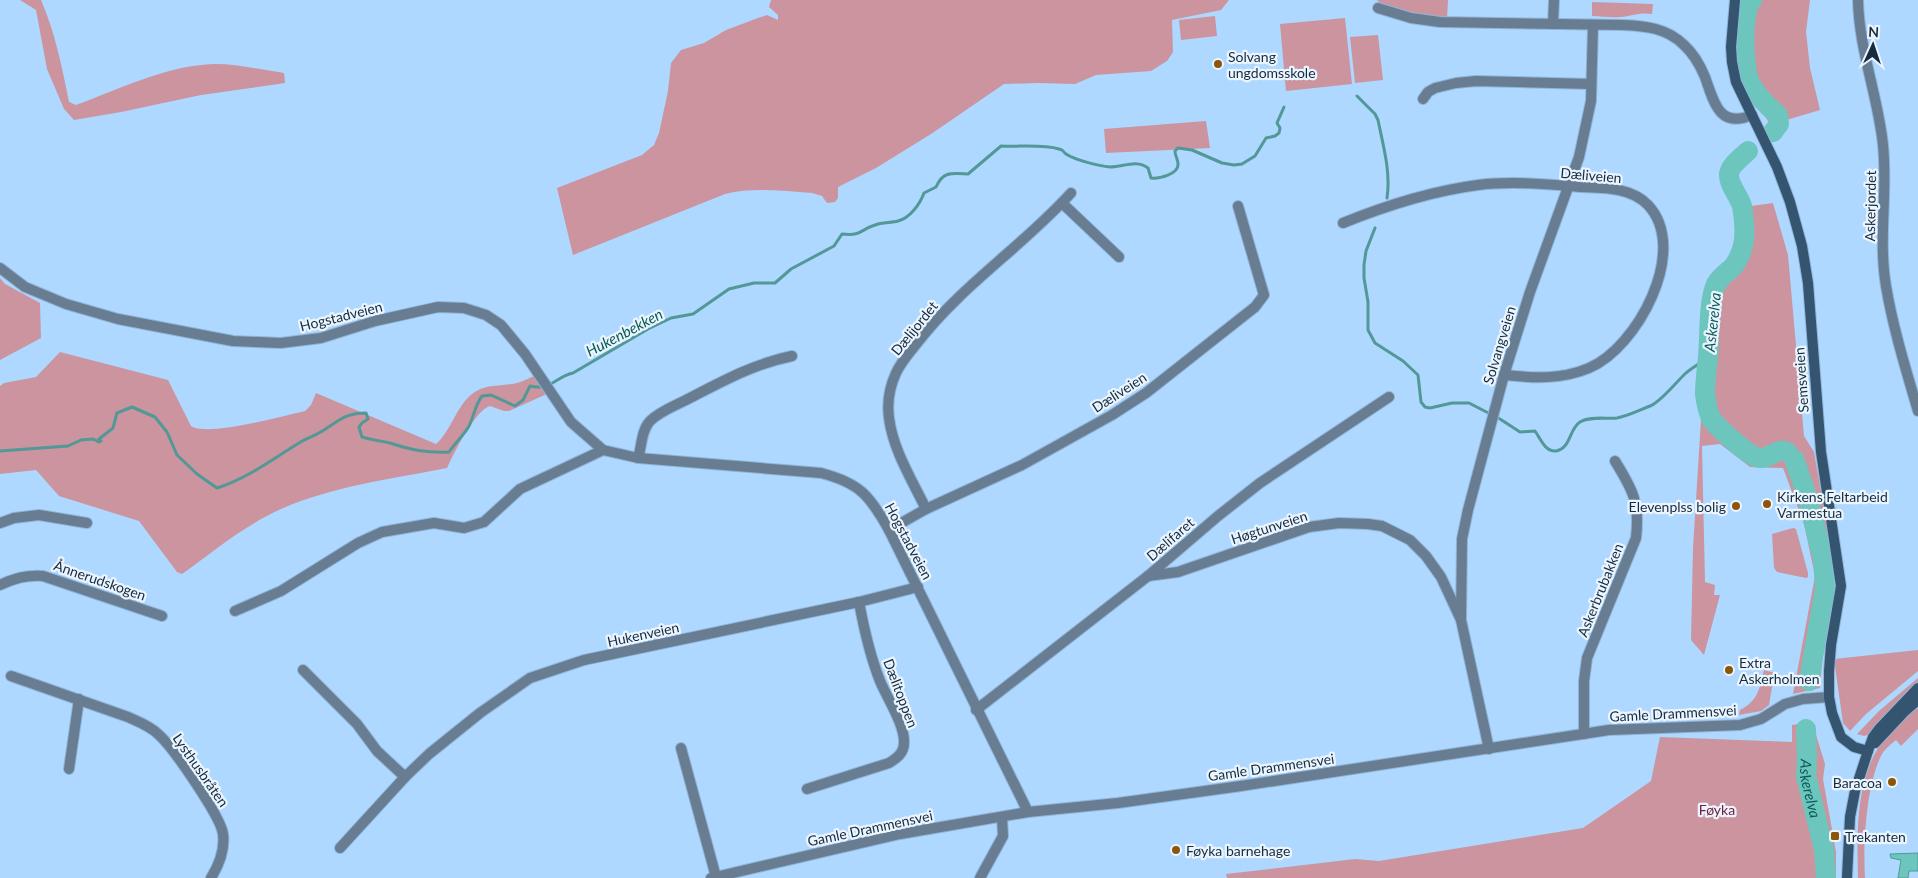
<svg xmlns="http://www.w3.org/2000/svg" width="1918" height="878" font-family="Lato,sans-serif">
	<style>
		.green { fill: #cb949e }
		.water { fill: #6cc6bd; stroke: #529897 }
		.lines { fill: none; stroke-linecap: round; stroke-linejoin: round }
		.stream { stroke: #529897; stroke-width: 3 }
		.river { stroke: #6cc6bd; stroke-width: 20 }
		.minor-casing { stroke: #90b5d8; stroke-width: 12 }
		.secondary-casing { stroke: #90b5d8; stroke-width: 12 }
		.minor { stroke: #687d91; stroke-width: 10 }
		.secondary { stroke: #345470; stroke-width: 10 }
		.poi-dot { fill: #8c5507; stroke: #ebf5ff; stroke-width: 2 }
		.labels { text-anchor: middle; dominant-baseline: central; stroke-width: 4.5; stroke-linejoin: round; paint-order: stroke }
		.poi-label { font-size: 14px; fill: #162b3d; stroke: #ebf5ff; text-anchor: start }
		.street-label { font-size: 14px; fill: #162b3d; stroke: #ebf5ff }
		.park-label { font-size: 14px; fill: #75203a; stroke: #ebf5ff }
		.water-label { font-size: 15px; font-style: italic; fill: #0b5b55; stroke: #ebf5ff }
	</style>
	<rect width="100%" height="100%" fill="#aed8ff"/>
	<g class="green">
		<path d="M 20,0 L 41,0 C 55,32 62,67 69,102 L 76,105 C 120,89 167,65 215,64 C 238,64 262,70 284,73 L 285,83 L 201,95 L 121,112 L 74,120 L 64,109 L 47,69 L 36,10 Z"/>
		<path d="M 771,0 L 1229,0 L 1221,10 L 1172,20 L 1173,52 L 1167,61 L 1151,71 L 1096,75 L 1075,84 L 1038,83 L 1004,84 L 931,134 L 876,168 L 838,187 L 838,198 L 835,202 L 827,203 L 822,196 L 812,193 C 783,191 753,187 725,194 L 573,255 L 557,188 L 642,155 L 654,145 L 659,133 L 668,91 L 671,63 L 681,50 L 704,43 L 726,30 L 758,18 L 767,15 L 778,20 L 778,15 L 769,7 Z"/>
		<path d="M 1377,0 L 1448,0 L 1447,19 C 1429,18 1389,16 1377,0 Z"/>
		<polygon points="1746,0 1810,0 1806,32 1810,68 1820,110 1770,125 1745,77 1740,38"/>
		<path d="M 1592,2 L 1653,4 L 1652,14 C 1640,12 1632,16 1620,17 C 1611,18 1601,16 1592,16 Z"/>
		<polygon points="1215,16 1217,36 1181,40 1179,20"/>
		<polygon points="1345,18 1352,84 1286,91 1280,24"/>
		<polygon points="1378,35 1383,80 1355,83 1350,37"/>
		<polygon points="1206,121 1210,148 1106,153 1104,129"/>
		<polygon points="1773,203 1788,255 1804,436 1814,452 1835,570 1833,601 1823,651 1820,688 1793,694 1815,576 1804,524 1783,468 1750,467 1720,444 1702,446 1705,582 1715,585 1714,595 1720,595 1704,655 1691,640 1693,548 1710,275 1745,252 1744,207"/>
		<polygon points="0,278 5,284 40,303 41,338 0,360"/>
		<path d="M 60,352 L 168,380 L 191,426 C 207,437 283,416 305,411 L 311,405 L 316,393 L 436,444 C 451,431 456,407 472,394 C 486,383 501,387 517,383 C 524,381 531,377 538,374 L 549,393 L 509,411 L 504,411 L 490,406 C 475,410 454,453 447,468 C 391,479 334,486 281,509 C 245,525 214,551 182,574 L 177,572 L 139,521 L 59,496 L 36,470 L 0,474 L 0,386 L 4,383 L 36,377 Z"/>
		<polygon points="1793,528 1796,529 1808,573 1808,577 1806,578 1777,572 1774,568 1772,534"/>
		<polygon points="1918,650 1918,671 1866,714 1850,731 1843,723 1834,659"/>
		<path d="M 1764,670 L 1779,674 L 1772,687 L 1769,705 L 1761,711 L 1739,715 L 1740,710 C 1758,701 1760,688 1764,670 Z"/>
		<polygon points="1918,678 1918,687 1871,734 1864,736 1857,734 1879,711"/>
		<path d="M 1915,709 L 1918,709 L 1918,729 L 1901,746 L 1896,740 C 1891,744 1885,749 1882,754 C 1866,784 1863,845 1865,878 L 1858,878 C 1857,833 1855,781 1882,742 C 1890,731 1901,721 1911,710 Z"/>
		<polygon points="1805,723 1813,725 1825,764 1823,779 1836,852 1836,878 1227,878 1226,874 1355,859 1379,861 1583,828 1651,781 1660,737 1792,742 1792,725"/>
	</g>
	<polygon class="water" points="1918,853 1918,871 1909,871 1908,878 1898,878 1901,860 1891,858 1890,854"/>
	<g class="lines">
		<g class="stream">
			<path d="M 1357,96 L 1375,114 L 1378,120 C 1383,145 1391,172 1387,198"/>
			<path d="M 1375,228 L 1366,251 L 1364,265 L 1364,278 L 1368,302 L 1368,330 L 1375,343 L 1403,361 L 1418,375 L 1421,402 L 1425,407 L 1430,408 L 1452,403 L 1469,403 L 1500,419 L 1520,432 L 1535,431 C 1540,438 1545,452 1556,451 C 1571,448 1569,429 1580,422 C 1589,416 1606,419 1617,418 C 1628,416 1640,410 1650,406 C 1661,402 1676,382 1686,373 C 1693,367 1701,363 1708,357"/>
			<path d="M 0,451 L 68,446 L 81,440 L 93,439 L 99,442 L 101,441 L 99,439 L 113,428 L 117,413 L 132,407 L 155,417 L 167,432 L 177,455 L 197,474 L 217,488 C 249,478 275,457 304,440 C 311,437 318,434 324,430 C 340,420 346,413 366,413 L 368,419 L 362,423 L 359,427 L 362,437 C 372,440 381,441 390,443 C 411,450 426,453 449,452 C 455,443 464,435 469,426 C 474,416 475,405 482,396 L 491,395 L 515,406 L 523,400 L 530,386 C 551,391 555,377 573,373 L 648,329 L 671,318 L 693,314 L 729,289 L 754,283 L 775,283 L 791,269 L 834,246 L 842,234 C 863,236 859,230 875,225 C 882,222 891,223 898,221 C 910,218 920,204 924,193 L 936,187 C 943,171 952,173 968,174 L 1001,146 C 1018,147 1043,144 1059,149 C 1065,151 1061,150 1066,154 C 1075,160 1099,166 1110,167 C 1124,167 1136,159 1148,168 L 1151,178 C 1159,179 1179,174 1178,164 C 1178,159 1175,156 1175,151 L 1178,148 L 1192,150 L 1222,163 L 1234,165 L 1242,164 L 1255,156 L 1266,138 L 1275,136 L 1279,133 L 1280,128 L 1277,123 L 1284,107"/>
		</g>
		<g class="river">
			<path d="M 1752,0 C 1741,10 1743,69 1750,83 C 1757,95 1767,106 1778,115 L 1779,124 L 1773,132"/>
			<path d="M 1748,151 C 1742,157 1730,165 1729,174 C 1728,184 1739,196 1742,206 C 1744,217 1745,229 1744,240 C 1743,249 1738,261 1732,268 C 1726,273 1720,277 1716,284 C 1708,302 1710,336 1708,356 C 1707,368 1705,382 1705,394 C 1706,402 1708,413 1712,420 C 1718,428 1743,450 1752,455 C 1768,465 1774,446 1787,452"/>
			<polyline points="1794,459 1807,496 1823,559 1825,588 1809,681"/>
			<path id="s1" d="M 1806,729 L 1807,756 L 1806,776 L 1824,850 L 1826,878"/>
		</g>
		<g class="minor-casing">
			<g id="minor">
				<path d="M 1858,0 C 1859,50 1878,96 1883,145 C 1888,192 1878,239 1886,286 C 1893,328 1906,370 1918,411"/>
				<path d="M 1378,8 L 1411,18 L 1440,22 L 1623,25 C 1646,26 1667,28 1684,45 C 1694,54 1700,65 1705,77 C 1714,102 1719,129 1752,115"/>
				<polyline points="1553,24 1554,0"/>
				<polyline points="1423,99 1428,92 1435,88 1456,83 1476,81 1591,84"/>
				<polyline points="1062,203 1119,257"/>
				<path d="M 1343,223 C 1385,206 1432,191 1478,185 C 1511,181 1547,184 1580,187 C 1604,188 1631,187 1648,205 C 1690,250 1637,348 1589,368 C 1561,380 1533,378 1504,375"/>
				<path d="M 0,268 L 25,287 L 66,304 L 118,319 L 233,341 L 281,343 L 321,338 L 375,321 L 438,307 L 464,308 L 486,315 L 501,325 L 525,354 L 571,422 L 603,450 L 638,458 L 821,473 C 860,483 870,496 889,530 L 1028,812"/>
				<path d="M 638,458 C 642,446 641,431 650,421 C 659,412 674,406 686,400 C 721,382 753,364 792,356"/>
				<path d="M 926,509 C 912,480 893,450 889,418 C 887,403 890,386 896,373 C 901,362 910,352 918,342 C 961,286 1023,246 1071,193"/>
				<polyline points="0,523 14,518 39,515 87,523"/>
				<polyline points="889,530 926,509 1022,465 1112,415 1146,393 1255,307 1264,295 1238,206"/>
				<polyline points="1148,576 1178,572 1309,527 1339,523 1368,524 1382,526 1410,540 1426,556 1441,577 1461,620 1489,749"/>
				<path d="M 0,585 C 15,578 26,575 43,576 L 162,616"/>
				<polyline points="235,611 281,591 358,543 382,532 434,523 464,528 484,522 520,489 603,450"/>
				<polyline points="1461,620 1462,539 1468,510 1504,375 1530,292 1579,157 1591,101 1593,25"/>
				<polyline points="303,670 357,724 377,751 405,777"/>
				<path d="M 11,676 L 128,717 C 139,722 150,726 158,734 C 173,747 221,817 223,834 C 225,849 219,865 211,878"/>
				<polyline points="976,710 1148,576 1218,516 1260,483 1389,397"/>
				<path d="M 1584,734 L 1584,681 L 1587,658 L 1636,538 C 1640,503 1633,490 1615,461"/>
				<polyline points="681,748 716,877"/>
				<polyline points="69,769 79,699"/>
				<path d="M 807,789 L 889,763 C 897,758 904,753 904,743 C 905,725 887,698 880,681 C 870,656 864,629 859,602"/>
				<polyline points="340,848 405,777 429,754 480,713 530,678 584,660 859,602 918,587"/>
				<polyline points="711,878 900,834 1028,812 1118,803 1241,786 1609,730 1740,725 1761,719 1785,704 1803,699 1829,697"/>
				<polyline points="980,878 1003,836 1002,818"/>
			</g>
		</g>
		<g class="secondary-casing">
			<g id="secondary">
				<polyline points="1735,0 1731,47 1732,62 1736,82 1777,167 1790,202 1802,246 1808,283 1821,452 1841,586 1831,645 1829,671 1829,697 1832,713 1841,737 1854,747 1868,751"/>
				<polyline points="1875,743 1904,712 1918,700"/>
				<polyline points="1847,878 1850,817 1855,791 1868,751 1873,737 1879,729 1918,688"/>
			</g>
		</g>
		<use href="#minor" class="minor"/>
		<use href="#secondary" class="secondary"/>
	</g>
	<g class="poi-dot">
		<circle cx="1218" cy="64" r="5"/>
		<circle cx="1767" cy="504" r="5"/>
		<circle cx="1736" cy="506" r="5"/>
		<circle cx="1729" cy="670" r="5"/>
		<circle cx="1892" cy="782" r="5"/>
		<rect x="1830" y="831" width="10" height="10" rx="2.5"/>
		<circle cx="1176" cy="850" r="5"/>
	</g>
	<g class="labels">
		<g class="poi-label">
			<text x="1228" y="56">Solvang<tspan x="1228" dy="16">ungdomsskole</tspan></text>
			<text x="1777" y="496">Kirkens Feltarbeid<tspan x="1777" dy="16">Varmestua</tspan></text>
			<text x="1726" y="506" text-anchor="end">Elevenplss bolig</text>
			<text x="1739" y="662">Extra<tspan x="1739" dy="16">Askerholmen</tspan></text>
			<text x="1882" y="782" text-anchor="end">Baracoa</text>
			<text x="1845" y="836">Trekanten</text>
			<text x="1186" y="850">Føyka barnehage</text>
		</g>
		<g class="street-label">
			<text transform="translate(1591 175) rotate(5)">Dæliveien</text>
			<text transform="translate(1870 206) rotate(-89)">Askerjordet</text>
			<text transform="translate(341 316) rotate(-14)">Hogstadveien</text>
			<text transform="translate(914 328) rotate(-51)">Dælijordet</text>
			<text transform="translate(1499 345) rotate(-73)">Solvangveien</text>
			<text transform="translate(1801 380) rotate(-94)">Semsveien</text>
			<text transform="translate(1119 392) rotate(-33)">Dæliveien</text>
			<text transform="translate(1269 527) rotate(-18)">Høgtunveien</text>
			<text transform="translate(1170 539) rotate(-41)">Dælifaret</text>
			<text transform="translate(909 541) rotate(62)">Hogstadveien</text>
			<text transform="translate(100 580) rotate(19)">Ånnerudskogen</text>
			<text transform="translate(1600 590) rotate(-68)">Askerbrubakken</text>
			<text transform="translate(643 634) rotate(-12)">Hukenveien</text>
			<text transform="translate(901 693) rotate(69)">Dælitoppen</text>
			<text transform="translate(1673 713) rotate(-3)">Gamle Drammensvei</text>
			<text transform="translate(1271 767) rotate(-8)">Gamle Drammensvei</text>
			<text transform="translate(201 770) rotate(55)">Lysthusbråten</text>
			<text transform="translate(870 828) rotate(-12)">Gamle Drammensvei</text>
		</g>
		<g class="park-label">
			<text x="1717" y="809">Føyka</text>
		</g>
		<g class="water-label">
			<text transform="translate(1712 322) rotate(-84)">Askerelva</text>
			<text transform="translate(624 332) rotate(-28)">Hukenbekken</text>
			<text stroke="none"><textPath href="#s1" startOffset="60">Askerelva</textPath></text>
		</g>
	</g>
	<g transform="translate(1873 45) rotate(3)" stroke="#ebf5ff" stroke-width="4" paint-order="stroke">
	<path d="M0-4L9 19L0 12L-9 19Z" fill="#162b3d"/>
	<text y="-8" font-size="14" font-weight="bold" text-anchor="middle" fill="#162b3d">N</text>
	</g>
</svg>
